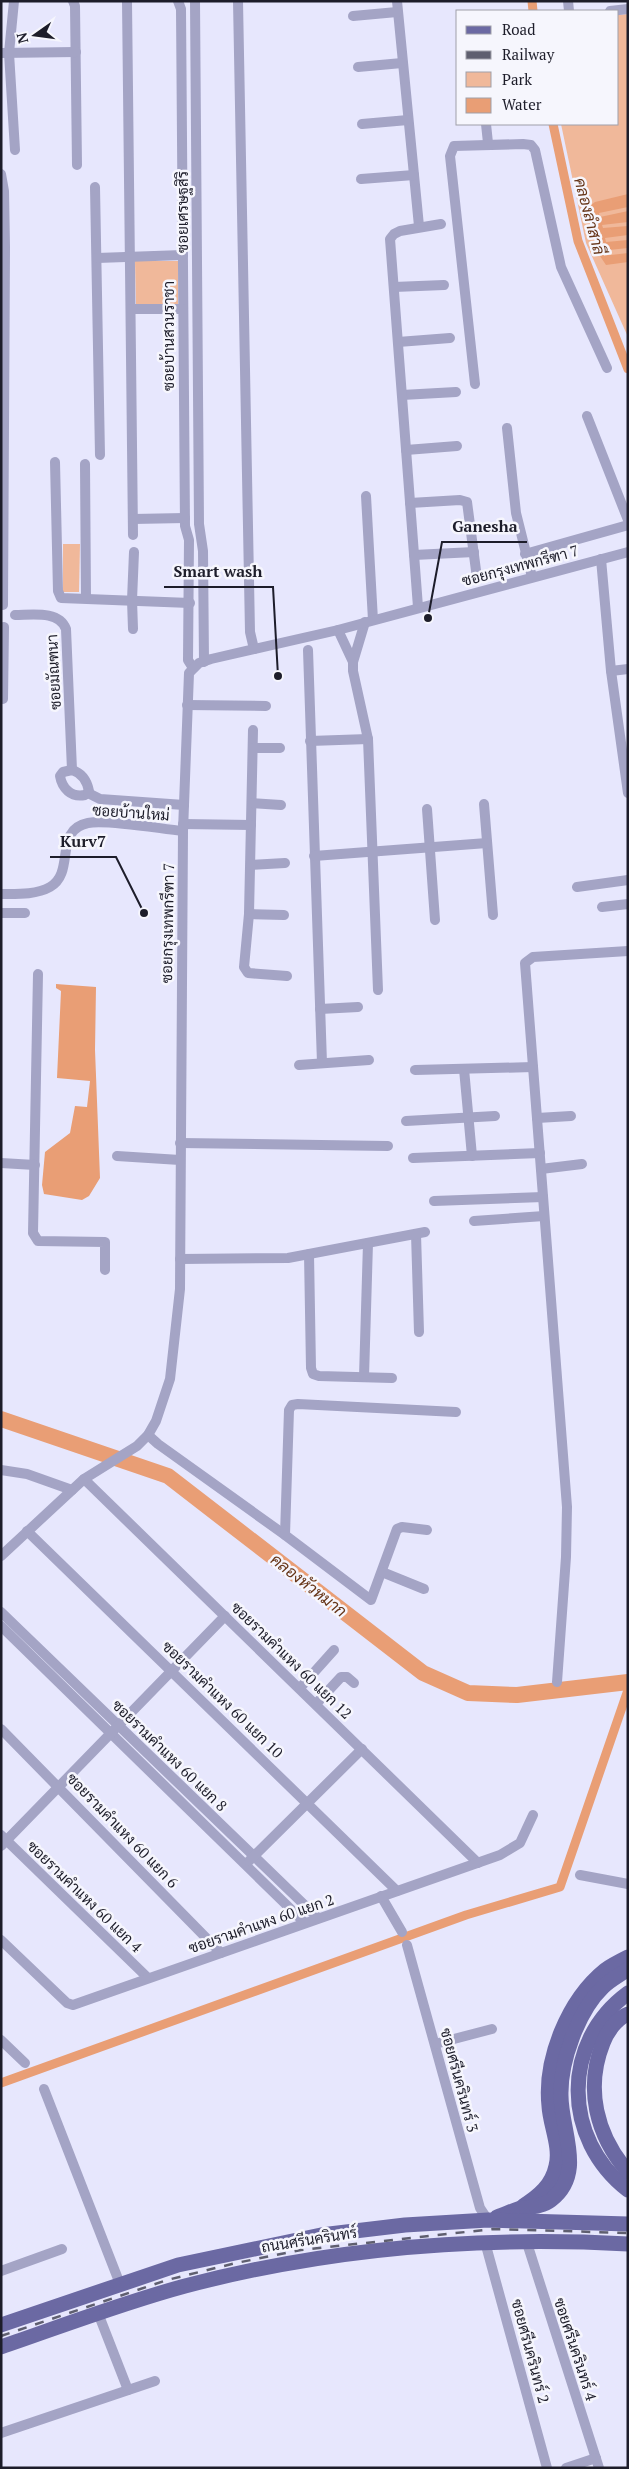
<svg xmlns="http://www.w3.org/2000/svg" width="629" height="2469" font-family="'PT Serif',Sarabun,serif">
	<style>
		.green { fill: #f0b89a }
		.water { fill: #e99e75 }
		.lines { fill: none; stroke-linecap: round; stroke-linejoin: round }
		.canal { stroke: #e99e75; stroke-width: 9 }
		.river { stroke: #e99e75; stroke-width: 16 }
		.street { stroke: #a4a4c5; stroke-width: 10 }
		.primary { stroke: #6b69a3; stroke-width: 15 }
		.rail { stroke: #5f5f6f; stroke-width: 2.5; stroke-dasharray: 9 9; stroke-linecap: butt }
		.labels { text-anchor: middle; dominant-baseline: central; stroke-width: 5; stroke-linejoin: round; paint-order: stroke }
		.street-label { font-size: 15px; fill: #1d1d2a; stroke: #f6f6fd }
		.water-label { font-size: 16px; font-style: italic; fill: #673619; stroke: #f6f6fd }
		.leader { fill: none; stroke: #1d1d2a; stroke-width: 2 }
		.callout-dot { fill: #1d1d2a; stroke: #f6f6fd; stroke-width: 2 }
		.callout-label { font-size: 16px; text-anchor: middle; font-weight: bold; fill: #1d1d2a; stroke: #f6f6fd; stroke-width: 5; stroke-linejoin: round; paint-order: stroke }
	</style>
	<rect width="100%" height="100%" fill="#e7e7fd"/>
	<g class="green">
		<polygon points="628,14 628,337 586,243 561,124 618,124 618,15"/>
		<polygon points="135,261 178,261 178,304 136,304"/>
		<polygon points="63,544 80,544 79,592 63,592"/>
	</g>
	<g class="water">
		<polygon points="628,194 628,207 599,213 600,217 628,211 628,222 602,225 603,228 628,226 628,235 605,238 606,242 628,240 628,248 609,250 611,255 628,253 628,262 606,265 600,256 586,209 595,202"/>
		<polygon points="56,984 96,987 95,1050 100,1178 89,1196 82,1200 44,1194 42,1185 45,1152 70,1133 75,1106 87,1107 90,1081 57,1078 61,991 56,988"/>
	</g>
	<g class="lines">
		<g class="canal">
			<polyline points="532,1 533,11"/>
			<polyline points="553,124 578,241 628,369"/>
			<polyline points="1,2083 466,1915 560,1887 628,1690"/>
		</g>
		<polyline class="river" points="1,1419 168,1476 423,1673 468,1693 517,1695 628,1682"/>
		<g class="street">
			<polyline points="14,1 9,53 15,150"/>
			<polyline points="73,1 75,6 77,165"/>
			<polyline points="127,1 133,535"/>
			<polyline points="178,1 181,9 185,526 189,540 188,660 193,668"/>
			<polyline points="195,1 199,524 203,551 204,662"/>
			<polyline points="238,1 250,632 254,649"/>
			<polyline points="397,1 419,226"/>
			<polyline points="568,1 569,11"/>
			<polyline points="610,11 628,9"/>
			<polyline points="353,16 397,12"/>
			<polyline points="1,53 76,52"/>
			<polyline points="358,67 402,63"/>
			<polyline points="362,124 408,120"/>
			<polyline points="486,124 488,143"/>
			<polyline points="1,174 4,191 5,247 3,605"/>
			<polyline points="361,179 414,175"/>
			<polyline points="95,187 100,455"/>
			<polyline points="97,258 183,255"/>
			<polyline points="394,287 444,285"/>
			<polyline points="131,309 183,309"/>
			<polyline points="398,342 450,338"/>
			<polyline points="475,384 450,156 454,146 523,144 531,145 535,150 561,267 607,368"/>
			<polyline points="402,395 456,392"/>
			<polyline points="587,416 628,520"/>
			<polyline points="507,428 516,513 532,577"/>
			<polyline points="406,450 457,446"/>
			<polyline points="55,462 58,591 61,598 190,603"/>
			<polyline points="85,464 86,598"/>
			<polyline points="366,496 373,620"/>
			<polyline points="410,503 460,500 467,502 477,578"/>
			<polyline points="133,519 185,518"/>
			<polyline points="525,554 628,525"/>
			<polyline points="414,555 474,552"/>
			<polyline points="601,559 611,671 628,793"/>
			<polyline points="418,607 390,239 394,234 400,231 441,224"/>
			<path d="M 15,615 C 31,615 59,610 66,629 L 72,770"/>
			<polyline points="365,622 353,662 353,671 368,739 378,990"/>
			<polyline points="133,629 132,600 134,552"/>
			<polyline points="338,630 353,662"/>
			<polyline points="308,650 322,1063"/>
			<polyline points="611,671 628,669"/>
			<polyline points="3,699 4,627"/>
			<polyline points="187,705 266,706"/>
			<polyline points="253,730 249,914 244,967 248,973 287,976"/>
			<polyline points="310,741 368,739"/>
			<polyline points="253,748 280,748"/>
			<path d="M 72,770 C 82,773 87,781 89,791 L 85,795 C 71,798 62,788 60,776 L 63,772 Z"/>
			<polyline points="88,793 100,799 184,805"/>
			<polyline points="252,803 281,805"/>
			<polyline points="484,804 493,915"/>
			<polyline points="427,809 435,920"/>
			<polyline points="183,824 251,825"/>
			<polyline points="314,856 487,843"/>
			<polyline points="251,865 285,863"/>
			<polyline points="577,887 628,880"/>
			<path d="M 1,894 C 17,894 36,895 50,887 C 76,872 53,830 88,823 C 107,819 161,829 183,831"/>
			<polyline points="602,907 628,904"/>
			<polyline points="1,913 25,913"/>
			<polyline points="249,914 284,915"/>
			<polyline points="38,974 33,1233 38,1241 105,1242 105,1270"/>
			<polyline points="320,1009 358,1007"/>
			<polyline points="299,1065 369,1060"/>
			<polyline points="464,1069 472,1156"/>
			<polyline points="415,1070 533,1067"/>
			<polyline points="537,1118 571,1116"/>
			<polyline points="406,1121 495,1116"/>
			<polyline points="180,1143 388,1146"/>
			<polyline points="117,1156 180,1160"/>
			<polyline points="413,1158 540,1153"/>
			<polyline points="1,1163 35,1165"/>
			<polyline points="541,1169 582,1164"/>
			<polyline points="434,1201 543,1197"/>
			<polyline points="474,1221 544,1216"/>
			<polyline points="416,1234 419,1332"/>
			<polyline points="309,1254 311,1368 313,1374 319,1376 392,1378"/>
			<polyline points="180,1259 288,1258 425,1232"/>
			<polyline points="364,1377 368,1243"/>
			<polyline points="148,1435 158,1444 285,1535"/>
			<polyline points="1,1470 27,1474 72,1490"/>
			<polyline points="84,1479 478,1863"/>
			<polyline points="427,1530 402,1527 397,1529 371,1600 285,1535 289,1410 292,1405 298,1404 456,1412"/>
			<polyline points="27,1531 397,1891"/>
			<polyline points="1,1556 84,1479 137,1446 148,1435 156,1421 170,1379 180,1289 183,831 189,673 199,663 211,659 338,630 628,552"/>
			<polyline points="382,1572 424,1589"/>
			<polyline points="1,1612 318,1918"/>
			<polyline points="1,1626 305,1923"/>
			<polyline points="557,1682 566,1557 567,1507 525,963 533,957 628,951"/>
			<polyline points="300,1688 334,1650"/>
			<polyline points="316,1704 341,1677 347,1677 354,1683"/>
			<polyline points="1,1729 221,1953"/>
			<polyline points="1,1835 148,1978"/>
			<polyline points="1,1846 225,1616"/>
			<polyline points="249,1861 362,1749"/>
			<polyline points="580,1875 628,1884"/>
			<polyline points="381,1896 402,1932"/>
			<polyline points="1,1940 67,2003 73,2005 500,1855 520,1843 533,1815"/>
			<polyline points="407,1945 480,2208 488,2220"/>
			<polyline points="1,2040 25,2063"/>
			<polyline points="435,2044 492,2029"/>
			<polyline points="44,2089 120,2284"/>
			<polyline points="526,2240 599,2468"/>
			<polyline points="485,2242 547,2468"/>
			<polyline points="1,2271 62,2249"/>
			<polyline points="98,2313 128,2390"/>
			<polyline points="1,2433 155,2381"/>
			<polyline points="566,2468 596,2458"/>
		</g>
		<g class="primary">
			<path d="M 628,1993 C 561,2042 562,2139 628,2190"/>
			<path d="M 628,2014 C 617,2018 607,2032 603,2043 C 585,2088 596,2135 628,2172"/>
			<path d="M 523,2206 C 539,2196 552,2185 556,2166 C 561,2147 550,2125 549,2106 C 544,2059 568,2000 605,1970 C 612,1965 620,1961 628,1957"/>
			<path d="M 497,2217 C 504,2215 511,2211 518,2209 C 529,2207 542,2207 551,2200 C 586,2173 561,2131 561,2096 C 560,2062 578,2011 603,1987 C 610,1980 620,1975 628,1969"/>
			<polyline points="1,2325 178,2265 321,2235 405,2225 488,2220 628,2224"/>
			<path d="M 1,2347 C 62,2326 122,2303 185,2286 C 329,2248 480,2236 628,2244"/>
		</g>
		<polyline class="rail" points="1,2336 167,2280 236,2263 301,2250 493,2229 628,2233"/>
	</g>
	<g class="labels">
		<g class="street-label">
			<text transform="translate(182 212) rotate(-90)">ซอยเศรษฐสิริ</text>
			<text transform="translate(168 336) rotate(-90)">ซอยบ้านสวนราชา</text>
			<text transform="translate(520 565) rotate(-15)">ซอยกรุงเทพกรีฑา 7</text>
			<text transform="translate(53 672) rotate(-93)">ซอยมัณฑนา</text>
			<text transform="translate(131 812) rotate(4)">ซอยบ้านใหม่</text>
			<text transform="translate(167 923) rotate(-89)">ซอยกรุงเทพกรีฑา 7</text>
			<text transform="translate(292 1660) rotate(44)">ซอยรามคำแหง 60 แยก 12</text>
			<text transform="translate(223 1699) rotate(44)">ซอยรามคำแหง 60 แยก 10</text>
			<text transform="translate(170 1755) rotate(44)">ซอยรามคำแหง 60 แยก 8</text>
			<text transform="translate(123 1830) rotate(46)">ซอยรามคำแหง 60 แยก 6</text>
			<text transform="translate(85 1896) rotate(44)">ซอยรามคำแหง 60 แยก 4</text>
			<text transform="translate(261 1923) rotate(-19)">ซอยรามคำแหง 60 แยก 2</text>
			<text transform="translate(460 2080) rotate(75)">ซอยศรีนครินทร์ 3</text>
			<text transform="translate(309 2239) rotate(-9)">ถนนศรีนครินทร์</text>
			<text transform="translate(576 2349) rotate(72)">ซอยศรีนครินทร์ 4</text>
			<text transform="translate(531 2351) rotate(75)">ซอยศรีนครินทร์ 2</text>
		</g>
		<g class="water-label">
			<text transform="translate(590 216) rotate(75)">คลองลำสาลี</text>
			<text transform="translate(309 1585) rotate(38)">คลองหัวหมาก</text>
		</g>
	</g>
	<path class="leader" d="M428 618L442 542H527M278 676L273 587H164M144 913L116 857H50"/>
	<g class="callout-dot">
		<circle cx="428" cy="618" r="5"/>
		<circle cx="278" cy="676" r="5"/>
		<circle cx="144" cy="913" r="5"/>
	</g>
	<g class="callout-label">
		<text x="485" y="532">Ganesha</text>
		<text x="218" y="577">Smart wash</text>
		<text x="83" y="847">Kurv7</text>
	</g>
	<rect width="629" height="2469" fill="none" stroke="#1d1d2a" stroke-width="5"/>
	<rect x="456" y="10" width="162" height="115" fill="#f6f6fd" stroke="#9f9fa9"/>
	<rect x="466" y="26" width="25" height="8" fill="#6b69a3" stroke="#9f9fa9"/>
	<text x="502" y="35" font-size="15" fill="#1d1d2a">Road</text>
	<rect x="466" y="51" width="25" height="8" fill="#5f5f6f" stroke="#9f9fa9"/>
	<text x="502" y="60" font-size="15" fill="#1d1d2a">Railway</text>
	<rect x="466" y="72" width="25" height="15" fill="#f0b89a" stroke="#9f9fa9"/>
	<text x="502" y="85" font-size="15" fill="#1d1d2a">Park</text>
	<rect x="466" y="98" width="25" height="15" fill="#e99e75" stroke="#9f9fa9"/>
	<text x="502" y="110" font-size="15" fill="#1d1d2a">Water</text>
	<g transform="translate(35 35) rotate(256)" stroke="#f6f6fd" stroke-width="4" paint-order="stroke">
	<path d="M0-4L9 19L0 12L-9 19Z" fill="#1d1d2a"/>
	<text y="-8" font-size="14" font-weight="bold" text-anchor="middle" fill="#1d1d2a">N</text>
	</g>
</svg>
